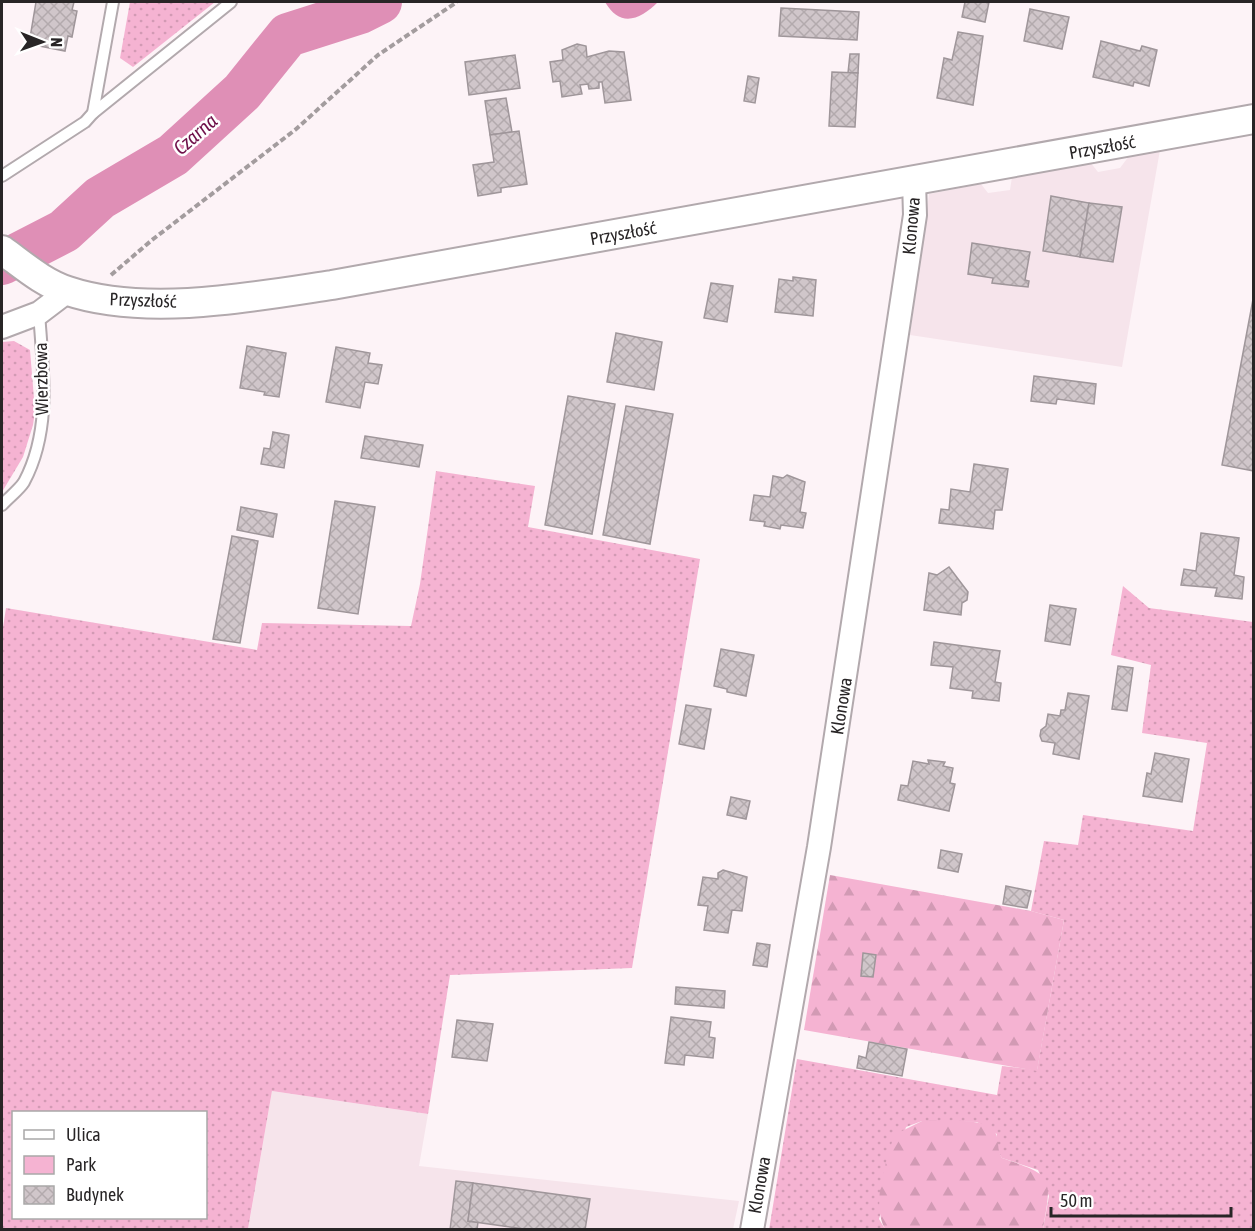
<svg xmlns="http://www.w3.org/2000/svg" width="1255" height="1231" font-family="'Asap Condensed',sans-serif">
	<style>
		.built { fill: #f6e4eb }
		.green { fill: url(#green-dots); fill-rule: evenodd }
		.forest { fill: url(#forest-firs) }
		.water { fill: #df8fb6 }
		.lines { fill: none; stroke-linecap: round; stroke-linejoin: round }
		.river { stroke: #df8fb6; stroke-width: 44 }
		.building { fill: url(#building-cross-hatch); stroke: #9f969a; stroke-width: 1.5 }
		.service-casing { stroke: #b2a9ad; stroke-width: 14 }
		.minor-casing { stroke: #b2a9ad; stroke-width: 26 }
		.tertiary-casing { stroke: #b2a9ad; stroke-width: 32 }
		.path { stroke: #a39c9e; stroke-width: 4; stroke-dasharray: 6 3; stroke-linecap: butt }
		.service { stroke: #fff; stroke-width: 10 }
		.minor { stroke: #fff; stroke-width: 22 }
		.tertiary { stroke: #fff; stroke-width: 28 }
		.labels { text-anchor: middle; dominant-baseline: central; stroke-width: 5; stroke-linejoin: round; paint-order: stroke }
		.street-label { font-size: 18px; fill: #282526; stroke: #fff }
		.water-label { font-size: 20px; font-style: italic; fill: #6f114a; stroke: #fff }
	</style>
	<defs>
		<pattern id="green-dots" width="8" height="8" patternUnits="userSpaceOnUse" patternTransform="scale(1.5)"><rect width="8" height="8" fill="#f5b3d2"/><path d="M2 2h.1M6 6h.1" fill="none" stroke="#d29ab4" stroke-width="1.8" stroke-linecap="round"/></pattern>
		<pattern id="forest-firs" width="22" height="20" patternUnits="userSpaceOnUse" patternTransform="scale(1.5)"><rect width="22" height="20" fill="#f5b3d2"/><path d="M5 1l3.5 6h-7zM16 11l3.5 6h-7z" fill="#d29ab4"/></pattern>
		<pattern id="building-cross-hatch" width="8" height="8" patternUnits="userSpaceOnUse" patternTransform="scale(1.5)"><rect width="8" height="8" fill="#d0c6ca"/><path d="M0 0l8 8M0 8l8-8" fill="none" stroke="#b3aaad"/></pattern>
	</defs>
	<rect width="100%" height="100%" fill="#fdf3f7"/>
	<g class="built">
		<polygon points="1160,150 1122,367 910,335 929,194 981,184 988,193 1010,190 1012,177 1090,162 1098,172 1120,168 1129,156"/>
		<polygon points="272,1091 428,1114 419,1166 739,1201 733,1229 248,1230"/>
	</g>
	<g class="green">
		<polygon points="130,2 215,2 133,67 120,58"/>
		<polygon points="14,341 30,350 35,411 33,425 23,457 2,492 2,342"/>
		<path d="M 436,471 L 535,486 L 528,527 L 700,559 L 632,968 L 450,975 L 428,1114 L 272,1091 L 248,1229 L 2,1229 L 2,634 L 6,608 L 257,650 L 262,623 L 411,626 L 420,584 ZM 14,1112 L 206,1112 L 206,1218 L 14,1218 Z"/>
		<polygon points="1123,586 1149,608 1253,622 1253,1229 1043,1229 1049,1196 1038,1170 1002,1158 997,1150 997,1134 977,1122 922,1121 906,1127 879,1219 885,1229 769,1230 797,1059 997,1095 1002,1066 1037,1070 1064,920 1031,911 1044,841 1078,845 1083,815 1193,831 1207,743 1142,733 1151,665 1111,655"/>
	</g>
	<g class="forest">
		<polygon points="830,875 1031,911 1064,920 1037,1071 804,1030"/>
		<path d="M 922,1121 C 939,1121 987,1117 995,1132 C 1000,1140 996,1149 1002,1158 C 1054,1176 1052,1175 1043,1229 L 885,1229 C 871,1202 886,1164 894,1135 Z"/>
	</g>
	<path class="water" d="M 605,2 L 658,2 C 640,20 620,28 605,2 Z"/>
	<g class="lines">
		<polyline class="river" points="2,263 64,231 100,198 173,155 242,92 288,35 360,12 380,2"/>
	</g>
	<g class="building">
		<polygon points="36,2 74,2 72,10 77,11 72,37 68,36 65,51 29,44"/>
		<polygon points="965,2 989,2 985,22 962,17"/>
		<polygon points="781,8 859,12 857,40 779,36"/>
		<polygon points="1030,9 1069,17 1062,49 1024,41"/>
		<polygon points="958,32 983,36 973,105 937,98 944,58 952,60"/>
		<polygon points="1101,41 1140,51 1142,46 1157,50 1149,86 1134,82 1133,86 1093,77"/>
		<polygon points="577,44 586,46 587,57 609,51 624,52 631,100 605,103 602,82 599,82 599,88 589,89 588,84 580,85 582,94 562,97 560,81 553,82 550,62 563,60 562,50"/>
		<polygon points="850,54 859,54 858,73 848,73"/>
		<polygon points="515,55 520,88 469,95 465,62"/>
		<polygon points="832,72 858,73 855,127 829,126"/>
		<polygon points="748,76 759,78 755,103 744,101"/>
		<polygon points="506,98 512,132 490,135 485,101"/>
		<polygon points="519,131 527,184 501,188 501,192 478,196 473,165 494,162 490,135"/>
		<polygon points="1051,196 1089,203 1080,257 1043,251"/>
		<polygon points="1089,203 1122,207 1113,262 1080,257"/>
		<polygon points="972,243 1030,252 1025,280 1029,281 1028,287 992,283 993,278 968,274"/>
		<polygon points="793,277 816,280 813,316 775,312 779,279 793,281"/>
		<polygon points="711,283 733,286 727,322 704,318"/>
		<polygon points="1254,294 1254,471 1222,465"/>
		<polygon points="616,333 662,342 654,390 607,382"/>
		<polygon points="247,346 286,353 279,397 264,395 265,392 240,388"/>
		<polygon points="336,347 370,353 368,363 382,365 378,384 365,382 360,408 326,402"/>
		<polygon points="1034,376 1096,384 1094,404 1057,399 1056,404 1031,401"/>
		<polygon points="568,396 615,404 592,534 545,525"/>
		<polygon points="626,406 673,414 650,544 603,535"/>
		<polygon points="273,432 289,435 284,468 261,464 264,448 270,449"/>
		<polygon points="365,436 423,445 419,467 361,458"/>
		<polygon points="974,464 1008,469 1002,510 995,510 993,529 939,523 941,509 949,510 951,489 970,492"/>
		<polygon points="787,475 805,482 800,512 806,513 803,528 781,525 780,529 764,526 765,522 750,520 754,495 770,497 773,476 783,478"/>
		<polygon points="335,501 375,507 358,614 318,608"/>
		<polygon points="241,507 277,514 273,537 237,530"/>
		<polygon points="1201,533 1239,538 1234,575 1244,577 1242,599 1215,596 1217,588 1181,585 1184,569 1196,571"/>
		<polygon points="232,536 258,541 240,643 213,639"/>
		<polygon points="949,567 968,592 967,600 962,603 961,615 924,610 929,573 937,575"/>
		<polygon points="1050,605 1076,609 1070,645 1045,641"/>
		<polygon points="934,642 1000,651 995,682 1001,683 999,701 972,698 973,691 950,688 953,667 931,665"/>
		<polygon points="721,649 754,655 746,696 727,692 727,689 714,686"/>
		<polygon points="1118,666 1133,668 1127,711 1112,709"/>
		<polygon points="1068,693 1089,696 1079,759 1053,754 1055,743 1042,741 1040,736 1041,730 1046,726 1048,714 1060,716 1061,710 1065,710"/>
		<polygon points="686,705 711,709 704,749 679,744"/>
		<polygon points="1155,753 1189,759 1182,802 1143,796 1147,773 1151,774"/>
		<polygon points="928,760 945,762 943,766 953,768 950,783 955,784 949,811 898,800 901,785 908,786 913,761 929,764"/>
		<polygon points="731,797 750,801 746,819 727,815"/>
		<polygon points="941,850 962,854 958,872 938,868"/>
		<polygon points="723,870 747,877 742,911 732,910 728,933 704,930 708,906 698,905 703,877 718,879 718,873"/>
		<polygon points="1006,886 1031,891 1027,908 1003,904"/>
		<polygon points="757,943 770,945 767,967 753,965"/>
		<polygon points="863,953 876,955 873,977 861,976"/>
		<polygon points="676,987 725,991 724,1008 675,1004"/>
		<polygon points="671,1017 711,1022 709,1037 715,1038 713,1058 685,1055 684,1065 665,1063"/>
		<polygon points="457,1020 493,1024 487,1061 452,1057"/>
		<polygon points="869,1042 907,1049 902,1076 857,1068 859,1056 866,1058"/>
		<polygon points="456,1181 473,1183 468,1221 478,1222 477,1230 450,1230"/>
		<polygon points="473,1183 590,1199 585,1230 531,1230 468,1221"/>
	</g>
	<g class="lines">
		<g class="service-casing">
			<g id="service">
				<polyline points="93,113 231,2"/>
				<polyline points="2,176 85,122 93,113 113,2"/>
				<path d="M 2,505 C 8,498 19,490 24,482 C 52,430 43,369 39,313"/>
			</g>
		</g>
		<g class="minor-casing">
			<g id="minor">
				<polyline points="2,327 39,313 68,291"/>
				<polyline points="752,1230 819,847 915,215 914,181"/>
			</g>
		</g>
		<g class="tertiary-casing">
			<path id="tertiary" d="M 2,250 C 23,265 43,283 68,291 C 146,317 253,297 332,285 L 1254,119"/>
		</g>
		<polyline class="path" points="111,275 152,240 295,130 378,55 457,2"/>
		<use href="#service" class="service"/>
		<use href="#minor" class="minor"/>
		<use href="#tertiary" class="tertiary"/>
	</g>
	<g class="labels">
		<g class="street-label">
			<text transform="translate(1102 147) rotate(-10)">Przyszłość</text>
			<text transform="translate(911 226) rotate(-85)">Klonowa</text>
			<text transform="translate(623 233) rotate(-10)">Przyszłość</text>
			<text transform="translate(143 300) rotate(2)">Przyszłość</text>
			<text transform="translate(41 379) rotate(-91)">Wierzbowa</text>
			<text transform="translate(841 706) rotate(-81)">Klonowa</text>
			<text transform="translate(759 1185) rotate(-80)">Klonowa</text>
		</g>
		<g class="water-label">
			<text transform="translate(195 134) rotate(-41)">Czarna</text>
		</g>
	</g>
	<rect width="1255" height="1231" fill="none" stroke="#282526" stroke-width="6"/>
	<rect x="12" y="1111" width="195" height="108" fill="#ffffff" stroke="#a9a8a8" stroke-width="1.5"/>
	<rect x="24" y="1130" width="30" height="9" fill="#ffffff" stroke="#a9a8a8" stroke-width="1.5"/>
	<text x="66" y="1141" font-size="18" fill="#282526">Ulica</text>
	<rect x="24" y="1156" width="30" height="18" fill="#f5b3d2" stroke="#a9a8a8" stroke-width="1.5"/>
	<text x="66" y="1171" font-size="18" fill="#282526">Park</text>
	<rect x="24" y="1186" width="30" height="18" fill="url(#building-cross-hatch)" stroke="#a9a8a8" stroke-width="1.5"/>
	<text x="66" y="1201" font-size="18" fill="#282526">Budynek</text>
	<g transform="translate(42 42) rotate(91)" stroke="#ffffff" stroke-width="4.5" paint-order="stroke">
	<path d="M0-4.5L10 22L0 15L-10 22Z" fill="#282526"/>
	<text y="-9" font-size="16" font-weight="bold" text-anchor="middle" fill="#282526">N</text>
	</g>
	<path d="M1051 1207v9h180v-9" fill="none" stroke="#282526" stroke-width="3"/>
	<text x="1060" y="1207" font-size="18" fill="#282526" stroke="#ffffff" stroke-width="4.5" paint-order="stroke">50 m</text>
</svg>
